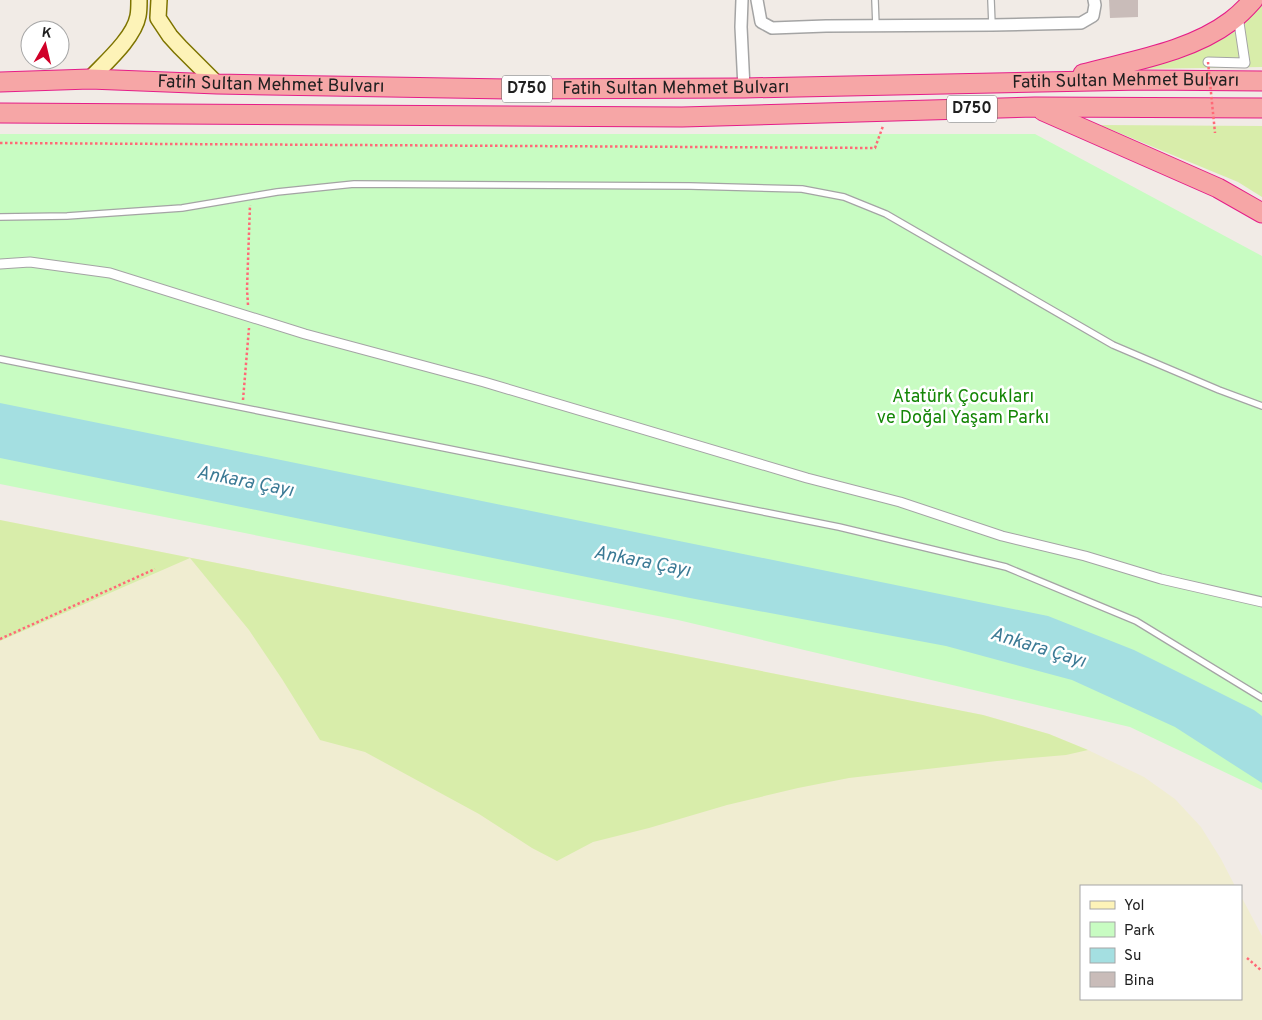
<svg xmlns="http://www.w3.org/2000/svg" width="1262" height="1020" font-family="Overpass,sans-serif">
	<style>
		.farmland { fill: #f0edd1 }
		.grass { fill: #d8edaa }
		.park { fill: #c8fcc2 }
		.water { fill: #a4dfe1 }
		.building { fill: #c9bcb9 }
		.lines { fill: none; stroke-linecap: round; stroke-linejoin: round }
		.service-casing { stroke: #a4a4a4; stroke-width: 8 }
		.pedestrian-casing { stroke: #a4a4a4; stroke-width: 11 }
		.minor-casing { stroke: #a4a4a4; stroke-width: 14 }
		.secondary-casing { stroke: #7e7400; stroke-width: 18 }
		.trunk-casing { stroke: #e51d88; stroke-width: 21 }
		.path { stroke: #ff6977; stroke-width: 2.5; stroke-dasharray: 2.5 2.5; stroke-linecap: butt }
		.service { stroke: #fff; stroke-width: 5.5 }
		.pedestrian { stroke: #fff; stroke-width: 9 }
		.minor { stroke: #fff; stroke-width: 11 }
		.secondary { stroke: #fdf3b8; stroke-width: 15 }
		.trunk { stroke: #f6a6a6; stroke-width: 19 }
		.path-bridge { stroke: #ff6977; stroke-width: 2.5; stroke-dasharray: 2.5 2.5; stroke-linecap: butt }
		.labels { text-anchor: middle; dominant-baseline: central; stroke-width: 5; stroke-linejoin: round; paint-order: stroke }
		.shield { fill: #fff; stroke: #636363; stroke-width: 1 }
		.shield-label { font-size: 16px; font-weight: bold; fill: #202020 }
		.street-label { font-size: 18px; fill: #202020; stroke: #fff }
		.park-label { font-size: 18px; fill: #148606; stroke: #fff }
		.water-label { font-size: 19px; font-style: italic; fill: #3b7a95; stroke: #fff }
	</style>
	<rect width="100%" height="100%" fill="#f1ebe6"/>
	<polygon class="farmland" points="0,520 983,715 1049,734 1088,750 1144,777 1175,799 1201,827 1221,859 1235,886 1081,886 1081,999 1241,999 1241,896 1262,936 1262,1020 0,1020"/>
	<g class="grass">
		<path d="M 1262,4 L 1262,67 L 1139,69 C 1167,59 1207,50 1231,34 C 1243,26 1252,14 1262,4 Z"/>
		<polygon points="1100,125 1262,126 1262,197 1238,182"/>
		<polygon points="0,520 983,715 1049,734 1088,750 1066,755 997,761 849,778 798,788 727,805 649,828 593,842 557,861 532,848 479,814 365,752 320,740 282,679 249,630 190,558 0,641"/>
	</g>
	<polygon class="park" points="0,134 1035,134 1262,256 1262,790 1130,727 678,620 0,484"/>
	<polygon class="water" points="0,403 1048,616 1134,650 1254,710 1262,716 1262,783 1175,727 1072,680 946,646 690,598 0,458"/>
	<polygon class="building" points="1109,0 1138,0 1138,17 1110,18"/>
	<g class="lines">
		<g class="service-casing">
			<g id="service">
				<polyline points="875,0 876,26"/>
				<polyline points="991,0 992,25"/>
				<polyline points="0,217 67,216 182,208 277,192 354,184 690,186 802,189 844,197 886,214 1113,345 1219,390 1262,406"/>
				<polyline points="0,359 839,527 1006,567 1136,621 1262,698"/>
			</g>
		</g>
		<g class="pedestrian-casing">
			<g id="pedestrian">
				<polyline points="1208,62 1245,63 1238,16"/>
				<polyline points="0,264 30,262 110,273 305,334 484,382 807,478 900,502 1002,536 1085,556 1161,579 1262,602"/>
			</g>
		</g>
		<g class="minor-casing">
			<g id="minor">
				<polyline points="742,0 741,27 744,88"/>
				<polyline points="757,0 761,22 772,28 826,26 992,25 1081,23 1093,16 1095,5 1094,0"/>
			</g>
		</g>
		<g class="secondary-casing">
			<g id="secondary">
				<polyline points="159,0 158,18 170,36 180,47 217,84"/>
				<path d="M 90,79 C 105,63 134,38 138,16 C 139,11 139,5 139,0"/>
			</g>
		</g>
		<g class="trunk-casing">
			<g id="trunk">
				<path d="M 1083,74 C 1131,61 1190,52 1231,21 C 1239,15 1246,8 1253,0"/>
				<path id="s1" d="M 0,82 L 90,79 L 217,84 L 508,89 L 744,88 L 1144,80 L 1262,81"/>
				<polyline points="1043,111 1218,188 1262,213"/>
				<polyline points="0,113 682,117 1035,107 1262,108"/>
			</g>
		</g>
		<g class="path">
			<polyline points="0,143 875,148 883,126"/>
			<polyline points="248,305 247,289 250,205"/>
			<polyline points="243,400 249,328"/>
			<polyline points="0,639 155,569"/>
			<polyline points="1247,958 1262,971"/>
		</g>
		<use href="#service" class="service"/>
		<use href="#pedestrian" class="pedestrian"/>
		<use href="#minor" class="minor"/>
		<use href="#secondary" class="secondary"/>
		<use href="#trunk" class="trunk"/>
		<polyline class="path-bridge" points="1208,62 1215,133"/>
	</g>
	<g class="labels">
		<g class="shield">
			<rect x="502" y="75.5" width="50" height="27" rx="4"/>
			<rect x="947" y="95.5" width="50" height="27" rx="4"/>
		</g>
		<g class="shield-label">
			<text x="527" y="89">D750</text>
			<text x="972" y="109">D750</text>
		</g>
		<g class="street-label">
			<text stroke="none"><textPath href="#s1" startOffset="1126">Fatih Sultan Mehmet Bulvarı</textPath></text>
			<text stroke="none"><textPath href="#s1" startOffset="271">Fatih Sultan Mehmet Bulvarı</textPath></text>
			<text stroke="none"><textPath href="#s1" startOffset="676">Fatih Sultan Mehmet Bulvarı</textPath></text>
		</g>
		<g class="park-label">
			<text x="963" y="397">Atatürk Çocukları<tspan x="963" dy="21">ve Doğal Yaşam Parkı</tspan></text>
		</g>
		<g class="water-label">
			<text transform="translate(245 482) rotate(11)">Ankara Çayı</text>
			<text transform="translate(642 562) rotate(11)">Ankara Çayı</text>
			<text transform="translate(1038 648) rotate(17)">Ankara Çayı</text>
		</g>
	</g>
	<rect x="1080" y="885" width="162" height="115" fill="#ffffff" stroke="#a6a6a6"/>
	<rect x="1090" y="901" width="25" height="8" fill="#fdf3b8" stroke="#a6a6a6"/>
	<text x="1124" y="910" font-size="15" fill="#202020">Yol</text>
	<rect x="1090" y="922" width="25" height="15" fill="#c8fcc2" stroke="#a6a6a6"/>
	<text x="1124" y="935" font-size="15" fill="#202020">Park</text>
	<rect x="1090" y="948" width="25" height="15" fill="#a4dfe1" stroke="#a6a6a6"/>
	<text x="1124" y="960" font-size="15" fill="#202020">Su</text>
	<rect x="1090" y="972" width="25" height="15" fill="#c9bcb9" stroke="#a6a6a6"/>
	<text x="1124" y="985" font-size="15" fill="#202020">Bina</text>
	<g transform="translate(45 45) rotate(8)"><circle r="24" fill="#ffffff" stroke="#a6a6a6"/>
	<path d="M0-4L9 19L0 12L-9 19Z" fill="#d00028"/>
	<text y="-8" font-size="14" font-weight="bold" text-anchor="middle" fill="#202020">K</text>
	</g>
</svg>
